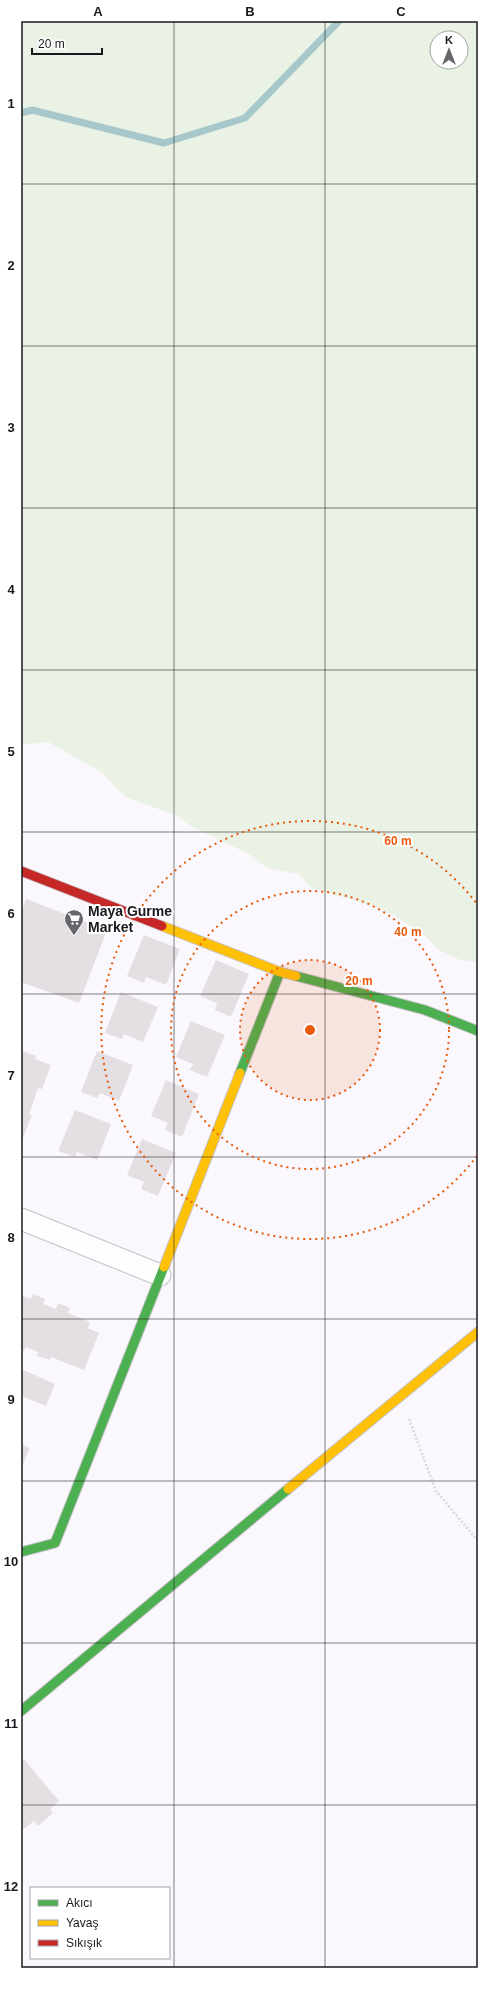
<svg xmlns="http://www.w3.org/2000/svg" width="499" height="1989" font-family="Arial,sans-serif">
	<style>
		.green { fill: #e9f2e4; fill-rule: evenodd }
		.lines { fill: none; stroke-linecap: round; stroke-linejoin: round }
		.stream { stroke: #a7c8ca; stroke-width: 7 }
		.building { fill: #e4dfe3 }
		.street-casing { stroke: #c3c1c7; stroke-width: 23 }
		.fast-casing { stroke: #c3c1c7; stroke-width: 11 }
		.slow-casing { stroke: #c3c1c7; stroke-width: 11 }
		.jam-casing { stroke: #c3c1c7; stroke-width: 11 }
		.path { stroke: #d9d9da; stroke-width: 2.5; stroke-dasharray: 2 2; stroke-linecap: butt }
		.street { stroke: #fefeff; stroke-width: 21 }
		.fast { stroke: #4caf50; stroke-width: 9 }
		.slow { stroke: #ffc107; stroke-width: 9 }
		.jam { stroke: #c62828; stroke-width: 9 }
		.grid { fill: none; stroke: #1a181e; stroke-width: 1; stroke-opacity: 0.55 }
		.ring { fill: none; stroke: #e8590c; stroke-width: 2; stroke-dasharray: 2 4 }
		.labels { text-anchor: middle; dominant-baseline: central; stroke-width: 4; stroke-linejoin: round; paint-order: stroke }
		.poi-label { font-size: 14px; font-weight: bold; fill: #1a181e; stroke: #fff; text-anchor: start }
		.centre { fill: #e8590c; stroke: #fff; stroke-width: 2 }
		.ring-label { font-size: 12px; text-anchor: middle; font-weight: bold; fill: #e8590c; stroke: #fff; stroke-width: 4; stroke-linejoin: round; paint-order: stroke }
		.neatline { fill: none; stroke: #1a181e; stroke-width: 1.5 }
		.grid-label { font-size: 13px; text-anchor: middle; font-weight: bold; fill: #1a181e }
	</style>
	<rect width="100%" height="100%" fill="#faf8fd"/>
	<path class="green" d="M 21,21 L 478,21 L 478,962 L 460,960 L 437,949 L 425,935 L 397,917 L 376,907 L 311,888 L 299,874 L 267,868 L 249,854 L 192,827 L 178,816 L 125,797 L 101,772 L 48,742 L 21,745 ZM 437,38 L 461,38 L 461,62 L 437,62 Z"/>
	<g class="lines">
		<polyline class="stream" points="21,113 32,110 164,143 245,118 339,21"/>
	</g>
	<g class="building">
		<polygon points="26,899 107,930 79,1003 21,982 21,912"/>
		<polygon points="144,935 180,949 166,985 146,977 144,983 127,976"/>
		<polygon points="216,960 249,974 231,1017 215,1010 217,1003 200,996"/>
		<polygon points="121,992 158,1007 143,1042 124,1034 122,1039 105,1033"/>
		<polygon points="191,1021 225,1035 207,1077 190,1070 193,1064 176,1057"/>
		<polygon points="21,1050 36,1056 35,1059 51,1065 42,1089 38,1088 29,1114 32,1115 21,1143"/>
		<polygon points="97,1051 133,1065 119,1101 100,1093 97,1098 81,1092"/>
		<polygon points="166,1080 199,1094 182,1137 165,1130 168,1123 151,1116"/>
		<polygon points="75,1110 111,1124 97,1160 77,1152 75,1157 58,1151"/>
		<polygon points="142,1139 176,1153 158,1196 141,1189 144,1182 127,1175"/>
		<polygon points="33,1294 45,1299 43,1304 56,1309 58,1303 70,1308 68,1313 90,1322 88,1328 99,1333 84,1370 51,1357 50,1360 37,1356 38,1352 26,1347 24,1351 21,1350 21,1295 31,1299"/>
		<polygon points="21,1369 55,1384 46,1406 21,1396"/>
		<polygon points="21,1444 30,1448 21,1468"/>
		<polygon points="24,1759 59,1801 50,1809 53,1813 38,1826 34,1821 21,1831 21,1761"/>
	</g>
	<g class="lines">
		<g class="street-casing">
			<polyline id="street" points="21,1219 160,1275"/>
		</g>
		<g class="fast-casing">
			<g id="fast">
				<polyline points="296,976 425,1010 478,1031"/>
				<polyline points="240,1073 280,972"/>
				<polyline points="21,1552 55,1543 164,1267"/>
				<polyline points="21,1711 288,1489"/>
			</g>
		</g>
		<g class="slow-casing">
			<g id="slow">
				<polyline points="162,926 280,972 296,976"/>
				<polyline points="164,1267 240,1073"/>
				<polyline points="288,1489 478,1332"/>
			</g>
		</g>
		<g class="jam-casing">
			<polyline id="jam" points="21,871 162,926"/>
		</g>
		<polyline class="path" points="409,1419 436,1491 478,1541"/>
		<use href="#street" class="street"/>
		<use href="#fast" class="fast"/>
		<use href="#slow" class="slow"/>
		<use href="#jam" class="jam"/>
	</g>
	<path class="grid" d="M 174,21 L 174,1968M 325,21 L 325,1968M 21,184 L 478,184M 21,346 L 478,346M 21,508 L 478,508M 21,670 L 478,670M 21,832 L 478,832M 21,994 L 478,994M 21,1157 L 478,1157M 21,1319 L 478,1319M 21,1481 L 478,1481M 21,1643 L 478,1643M 21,1805 L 478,1805"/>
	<circle cx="310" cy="1030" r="70" fill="#e8590c" fill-opacity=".12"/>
	<g class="ring">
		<circle cx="310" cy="1030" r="70"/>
		<circle cx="310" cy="1030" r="139"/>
		<path d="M477 1156A209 209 0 1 1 477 904"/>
	</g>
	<defs>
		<g id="supermarket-pin" transform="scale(1)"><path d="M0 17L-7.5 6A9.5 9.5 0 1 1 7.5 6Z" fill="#68666c" stroke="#fff"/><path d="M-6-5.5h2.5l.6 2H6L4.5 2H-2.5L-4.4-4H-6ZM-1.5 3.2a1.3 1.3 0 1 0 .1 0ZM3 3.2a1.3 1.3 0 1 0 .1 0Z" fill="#fff"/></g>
	</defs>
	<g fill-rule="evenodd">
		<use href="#supermarket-pin" x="74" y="919"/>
	</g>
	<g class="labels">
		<g class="poi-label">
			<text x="88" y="911">Maya Gurme<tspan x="88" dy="16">Market</tspan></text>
		</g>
	</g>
	<circle cx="310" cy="1030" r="6" class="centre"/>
	<g class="ring-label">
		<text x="398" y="845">60 m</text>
		<text x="408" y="936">40 m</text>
		<text x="359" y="985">20 m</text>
	</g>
	<rect width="499" height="1989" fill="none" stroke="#ffffff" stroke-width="44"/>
	<rect x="30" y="1887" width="140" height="72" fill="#ffffff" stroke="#a3a3a5"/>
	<rect x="38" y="1900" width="20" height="6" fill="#4caf50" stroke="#a3a3a5"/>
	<text x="66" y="1907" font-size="12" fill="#1a181e">Akıcı</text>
	<rect x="38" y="1920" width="20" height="6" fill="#ffc107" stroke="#a3a3a5"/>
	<text x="66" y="1927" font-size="12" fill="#1a181e">Yavaş</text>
	<rect x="38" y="1940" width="20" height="6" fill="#c62828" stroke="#a3a3a5"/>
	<text x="66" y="1947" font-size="12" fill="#1a181e">Sıkışık</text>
	<g transform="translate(449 50)"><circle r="19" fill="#ffffff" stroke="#a3a3a5"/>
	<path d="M0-3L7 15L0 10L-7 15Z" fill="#68666c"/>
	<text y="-6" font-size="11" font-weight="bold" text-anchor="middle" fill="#1a181e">K</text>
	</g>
	<path d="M32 48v6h70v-6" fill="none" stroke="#1a181e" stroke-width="2"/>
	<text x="38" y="48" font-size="12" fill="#1a181e" stroke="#ffffff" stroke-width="3" paint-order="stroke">20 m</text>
	<rect x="22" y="22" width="455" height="1945" class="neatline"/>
	<g class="grid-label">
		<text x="98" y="16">A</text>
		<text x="250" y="16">B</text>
		<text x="401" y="16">C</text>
		<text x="11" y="108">1</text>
		<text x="11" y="270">2</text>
		<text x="11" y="432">3</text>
		<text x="11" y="594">4</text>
		<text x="11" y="756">5</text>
		<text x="11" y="918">6</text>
		<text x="11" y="1080">7</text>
		<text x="11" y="1242">8</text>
		<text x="11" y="1404">9</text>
		<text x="11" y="1566">10</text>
		<text x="11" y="1728">11</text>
		<text x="11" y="1891">12</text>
	</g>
</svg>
